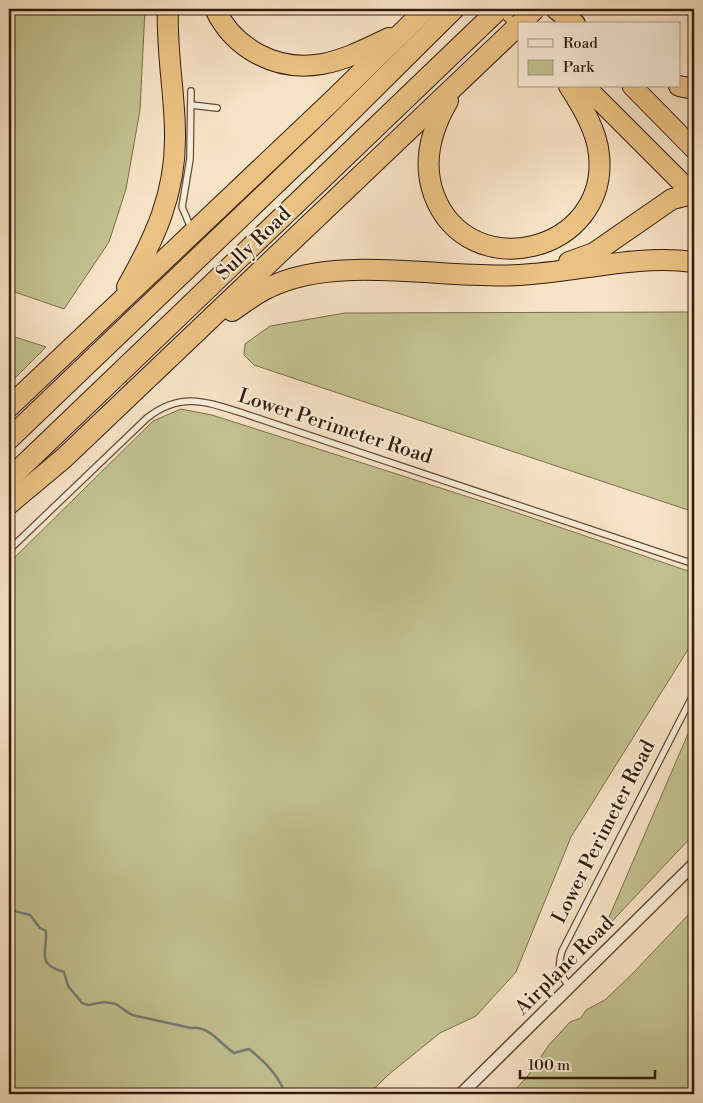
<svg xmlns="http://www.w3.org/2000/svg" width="703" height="1103" font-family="'Libre Bodoni',serif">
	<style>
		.green { fill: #c3c291; stroke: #7c6f4e }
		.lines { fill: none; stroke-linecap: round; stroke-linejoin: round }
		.stream { stroke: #747d74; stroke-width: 2.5 }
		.service-casing { stroke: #654e39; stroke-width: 8 }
		.minor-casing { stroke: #654e39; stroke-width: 14 }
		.trunk-casing { stroke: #341c0a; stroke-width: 21 }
		.motorway-casing { stroke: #341c0a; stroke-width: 22 }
		.service { stroke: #faedda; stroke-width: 5.5 }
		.minor { stroke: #faedda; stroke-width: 11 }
		.trunk { stroke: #ecc283; stroke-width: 19 }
		.motorway { stroke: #ecc283; stroke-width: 20 }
		.motorway-bridge-casing { stroke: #341c0a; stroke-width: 22; stroke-linecap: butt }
		.motorway-bridge { stroke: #ecc283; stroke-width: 20 }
		.labels { text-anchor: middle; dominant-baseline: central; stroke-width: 4; stroke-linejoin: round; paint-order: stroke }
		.street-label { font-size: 20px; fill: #341c0a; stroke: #faedda }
	</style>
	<rect width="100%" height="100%" fill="#f8e3c6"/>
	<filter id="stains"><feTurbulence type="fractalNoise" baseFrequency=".004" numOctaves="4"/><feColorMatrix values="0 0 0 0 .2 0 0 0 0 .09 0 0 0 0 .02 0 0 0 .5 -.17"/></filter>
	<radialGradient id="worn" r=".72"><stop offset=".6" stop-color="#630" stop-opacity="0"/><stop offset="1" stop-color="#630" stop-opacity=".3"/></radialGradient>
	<g class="green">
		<polygon points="9,9 145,9 140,110 126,189 109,242 64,309 9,290"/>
		<polygon points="694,312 694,512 254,365 244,355 245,344 270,326 345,313"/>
		<polygon points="9,335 46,347 9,384"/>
		<polygon points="181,409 212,415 503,508 694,573 694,640 571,837 516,972 476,1016 440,1033 388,1075 369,1094 9,1094 9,563 153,421"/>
		<polygon points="694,720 694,834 603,931"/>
		<polygon points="694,909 694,1094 511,1094 527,1077 549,1045 570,1022 581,1018 586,1010 605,1000 632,974"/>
	</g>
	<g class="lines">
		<path class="stream" d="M 9,905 L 14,911 L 30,915 L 40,928 L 46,931 C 47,954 36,964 64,972 L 68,986 L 82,1003 L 88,1005 L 104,1002 L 116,1004 L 132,1015 L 191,1028 C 210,1026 219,1043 234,1053 L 249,1049 C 263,1060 280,1077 285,1094"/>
		<g class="service-casing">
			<g id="service">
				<polyline points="191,91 190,159 182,207 191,228"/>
				<polyline points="191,105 217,108"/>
				<path d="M 9,550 L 147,418 C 181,391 207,402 245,414 L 694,564"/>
				<path d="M 570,987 C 560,976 557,966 562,951 L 694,693"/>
			</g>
		</g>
		<g class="minor-casing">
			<polyline id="minor" points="461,1094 694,864"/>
		</g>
		<g class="trunk-casing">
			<g id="trunk">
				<polyline points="507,9 522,24"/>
				<polyline points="585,86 694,195"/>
				<polyline points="632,86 694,149"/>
			</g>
		</g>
		<g class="motorway-casing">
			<g id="motorway">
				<path d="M 215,9 C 234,49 277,72 322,64 C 345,60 368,48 389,38"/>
				<polyline points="556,9 575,24"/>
				<polyline points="679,86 694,89"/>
				<path d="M 448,101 C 431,130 422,162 434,195 C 469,287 609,252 599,155 C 597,131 582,106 569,86"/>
				<polyline points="569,262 594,253 672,199 693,194"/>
				<path d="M 127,287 C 155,238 176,193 175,135 C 175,93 166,51 168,9"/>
				<path d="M 232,311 C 244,303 255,294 268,288 C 337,253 444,280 520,275 C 578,272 636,254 694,262"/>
				<polyline points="9,407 333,100 426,9"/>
				<polyline points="9,439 336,126 454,9"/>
				<polyline points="9,479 499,9"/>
				<polyline points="9,504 64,458 519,25"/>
			</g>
		</g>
		<use href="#service" class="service"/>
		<use href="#minor" class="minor"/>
		<use href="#trunk" class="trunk"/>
		<use href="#motorway" class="motorway"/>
		<g class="motorway-bridge-casing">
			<polyline id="motorway-bridge" points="520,24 535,9"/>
		</g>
		<use href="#motorway-bridge" class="motorway-bridge"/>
	</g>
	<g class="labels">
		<g class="street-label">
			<text transform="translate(254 244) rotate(-44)">Sully Road</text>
			<text transform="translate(335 427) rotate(18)">Lower Perimeter Road</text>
			<text transform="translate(604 832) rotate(-63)">Lower Perimeter Road</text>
			<text transform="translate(565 966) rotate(-45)">Airplane Road</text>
		</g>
	</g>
	<rect width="703" height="1103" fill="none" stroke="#f8e3c6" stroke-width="30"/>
	<rect x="10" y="10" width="683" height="1083" fill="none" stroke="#341c0a" stroke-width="2.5"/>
	<rect x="15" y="15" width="673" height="1073" fill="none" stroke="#341c0a"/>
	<rect x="518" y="22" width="162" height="65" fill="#faedda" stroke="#ab9987"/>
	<rect x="528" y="39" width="25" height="8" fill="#faedda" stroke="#ab9987"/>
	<text x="563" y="48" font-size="15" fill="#341c0a">Road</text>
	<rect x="528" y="60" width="25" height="15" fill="#c3c291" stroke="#ab9987"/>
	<text x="563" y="72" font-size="15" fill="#341c0a">Park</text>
	<path d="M520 1070v8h135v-8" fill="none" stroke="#341c0a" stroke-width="2.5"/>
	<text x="528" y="1070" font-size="15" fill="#341c0a" stroke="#faedda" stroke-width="4" paint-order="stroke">100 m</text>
	<rect width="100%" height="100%" filter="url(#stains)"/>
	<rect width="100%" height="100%" fill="url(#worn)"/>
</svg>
